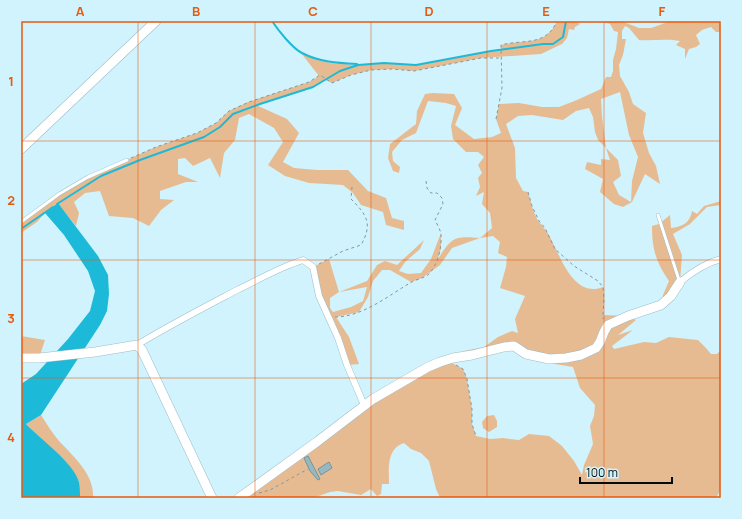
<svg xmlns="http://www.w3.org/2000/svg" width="742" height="519" font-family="Manrope,sans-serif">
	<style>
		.green { fill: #e7bb91; fill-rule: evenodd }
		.water { fill: #1cbad8 }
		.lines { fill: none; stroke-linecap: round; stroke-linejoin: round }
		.stream { stroke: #1cbad8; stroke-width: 2 }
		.building { fill: #96b8c1; stroke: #74949d }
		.lane-casing { stroke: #9cbec7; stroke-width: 4 }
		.street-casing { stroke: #9cbec7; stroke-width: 7 }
		.secondary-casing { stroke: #9cbec7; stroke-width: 10 }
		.path { stroke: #8099a1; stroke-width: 1; stroke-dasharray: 3 3; stroke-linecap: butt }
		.lane { stroke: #fff; stroke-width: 3 }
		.street { stroke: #fff; stroke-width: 6 }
		.secondary { stroke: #fff; stroke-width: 9 }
		.grid { fill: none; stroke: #e8590c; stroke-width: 1; stroke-opacity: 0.55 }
		.neatline { fill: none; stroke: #e8590c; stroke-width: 1.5 }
		.grid-label { font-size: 13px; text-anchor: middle; font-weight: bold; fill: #e8590c }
	</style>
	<rect width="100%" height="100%" fill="#d0f3fd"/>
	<g class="green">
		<path d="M 557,21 L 575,21 L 580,24 L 575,27 L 574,30 L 569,29 L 567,38 L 562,44 L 541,54 L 481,58 L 414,71 L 392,69 L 371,70 L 351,75 L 332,83 L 326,80 L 313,87 L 256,105 L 287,119 L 299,133 L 283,162 L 294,168 L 317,170 L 348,170 L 368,191 L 386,198 L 392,218 L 404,221 L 404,230 L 386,225 L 383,212 L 361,205 L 353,193 L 343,185 L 309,183 L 285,176 L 268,165 L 283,142 L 274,128 L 249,114 L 239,118 L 235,140 L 224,153 L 220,178 L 210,158 L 193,166 L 185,158 L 178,159 L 178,174 L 198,182 L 186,182 L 160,191 L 160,199 L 174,200 L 161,210 L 149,226 L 133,218 L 109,216 L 100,191 L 85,193 L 74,202 L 79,213 L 76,226 L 58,204 L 45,213 L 37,222 L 21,233 L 21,222 L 59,194 L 88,177 L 156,147 L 197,133 L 216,123 L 229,111 L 248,102 L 309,82 L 319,76 L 301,53 L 331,63 L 358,65 L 384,63 L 416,65 L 501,49 L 501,45 C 523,39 546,47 557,21 Z"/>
		<path d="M 600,21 L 621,21 L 639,28 L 651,28 L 671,21 L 721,21 L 721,29 L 719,32 L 716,32 L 711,27 L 702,30 L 696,35 L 700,44 L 696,47 L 689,49 L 685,59 L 685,49 L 676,45 L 680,41 C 667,38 653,41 639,40 L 629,28 L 625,26 L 622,31 L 622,39 L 626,39 L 623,55 L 619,65 L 620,76 L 629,92 L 633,104 L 646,113 L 643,133 L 649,153 L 656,166 L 660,184 L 645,174 L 632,202 L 623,207 L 614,204 L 600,192 L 603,179 L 585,169 L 587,162 L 601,165 L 601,159 L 610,160 L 606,148 L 598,140 L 595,132 L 593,117 L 589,108 L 576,111 L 563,120 L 532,115 L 518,116 L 506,124 L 515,148 L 516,178 L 523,191 L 528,192 C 531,202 533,213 539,222 C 543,227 547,231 550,237 C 560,256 574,299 603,287 L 604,298 L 603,315 L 628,316 L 636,320 L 618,335 L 633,330 L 612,346 L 614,349 L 644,342 L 656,343 L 669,337 L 698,340 L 706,348 L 711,354 L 717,354 L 721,350 L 721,416 L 720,420 L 721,489 L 716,498 L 440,498 L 436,489 L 429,461 L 421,453 L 411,449 L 404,443 C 386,449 389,469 389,484 L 382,484 L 381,494 L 377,496 L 371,489 L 361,495 L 338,491 L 330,492 L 313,498 L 239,498 L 373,399 L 440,362 L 452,363 L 463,369 L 467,379 L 472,409 L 472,424 L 476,436 L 490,439 L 503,438 L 519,440 L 529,434 L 549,436 L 562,446 L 574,461 L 582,475 L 584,465 L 593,444 L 590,426 L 594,416 L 595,405 L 580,388 L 573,367 L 543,362 L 514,346 L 453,358 L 464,351 L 484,347 L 498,337 L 512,331 L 518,333 L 515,319 L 525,296 L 500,288 L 506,267 L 507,257 L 498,253 L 500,242 L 493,236 L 480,238 L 452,248 L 440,265 L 422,278 L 411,282 L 390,270 L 382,270 L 373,281 L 368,297 L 359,312 L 336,317 L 349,337 L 359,364 L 347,365 L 327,314 L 313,267 L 329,259 L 339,292 L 367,281 L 377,265 L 385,261 L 397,265 L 424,240 L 420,249 L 405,262 L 399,271 L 408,274 L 421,273 L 431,259 L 441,233 L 441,248 L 438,259 C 452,237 454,236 480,238 L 492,228 L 490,213 L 482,204 L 484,192 L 476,196 L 480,187 L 478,178 L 482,173 L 478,165 L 484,157 L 478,152 L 466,152 L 453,139 L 451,126 L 456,106 L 446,103 L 428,101 L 416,133 L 402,140 L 392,152 L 393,161 L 400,167 L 399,173 L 393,171 L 388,158 L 390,144 L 416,124 L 417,111 L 425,94 L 433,93 L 454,94 L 462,108 L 455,125 L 474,139 L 492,137 L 501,133 L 496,119 L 499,104 L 519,103 L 542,107 L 559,107 L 577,100 L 601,89 L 606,77 L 611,77 L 613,71 L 613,60 L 616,49 L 618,32 L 614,31 L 610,24 ZM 620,92 L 629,135 L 638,157 L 632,181 L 631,202 L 619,195 L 613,182 L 621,176 L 618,160 L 606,148 L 602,116 L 601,99 ZM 367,287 L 363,301 L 351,307 L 333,312 L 330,308 L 330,298 L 339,292 Z"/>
		<path d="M 721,201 L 721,205 L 707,207 L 690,224 L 673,234 L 682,255 L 680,282 L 661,305 L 663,295 L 669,281 C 656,262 652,249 652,226 L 659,224 L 670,215 L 671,228 C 682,227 690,223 692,211 L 697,214 L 704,206 Z"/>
		<polygon points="21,336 45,340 39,358 21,358"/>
		<path d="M 41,415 C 47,424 52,433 59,441 C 73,456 95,475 93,498 L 80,498 L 79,481 L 26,424 Z"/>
		<polygon points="494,415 497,421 497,427 489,432 483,428 482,422 487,416"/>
	</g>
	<path class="water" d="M 58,203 L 98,256 L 108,275 L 109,294 L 107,311 L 100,325 L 41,415 L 26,424 C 40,439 74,463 79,482 C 80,487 80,493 80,498 L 21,498 L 21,384 L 36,374 L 68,339 L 90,311 L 95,291 L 88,271 L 64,235 L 45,213 Z"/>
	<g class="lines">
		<g class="stream">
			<path d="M 272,21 C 278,30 292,48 302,53 C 319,62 338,63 357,64"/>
			<polyline points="57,204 101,176 140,160 204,137 220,127 233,114 260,104 313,87 340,71 358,65 384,63 416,65 491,51 543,44 553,44 563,37 566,21"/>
			<polyline points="21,229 53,207"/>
		</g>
	</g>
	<g class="building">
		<polygon points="308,456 320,479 318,480 310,471 304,458"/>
		<polygon points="329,462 332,468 321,475 318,469"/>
	</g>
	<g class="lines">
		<g class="lane-casing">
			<g id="lane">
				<polyline points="658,215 679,280"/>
				<polyline points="21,222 59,194 88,177 127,160"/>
			</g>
		</g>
		<g class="street-casing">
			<g id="street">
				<path d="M 680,282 C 692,272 705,263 721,259"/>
				<path d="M 137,345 C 170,325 205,307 239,289 C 260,279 280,267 303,260 L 313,267 L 319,296 L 338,338 L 347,365 L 364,405"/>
			</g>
		</g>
		<g class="secondary-casing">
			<g id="secondary">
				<polyline points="21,149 156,21"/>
				<polyline points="21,358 39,358 95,352 137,345 142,350 212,498"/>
				<polyline points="239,498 318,441 373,399 428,367 440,362 453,358 472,355 504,347 514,346 526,354 549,359 566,358 581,355 596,348 600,342 604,332 608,325 628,316 661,305 671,296 680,282"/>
			</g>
		</g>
		<g class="path">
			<path d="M 496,119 L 502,88 L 501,45 C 523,39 546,47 557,21"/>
			<polyline points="131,158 156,147 197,133 216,123 229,111 249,102 309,82 320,75 332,83 351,75 371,70 392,69 414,71 481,58 502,58"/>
			<polyline points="528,192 532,206 539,221 545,228 555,249 574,266 598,281 603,287 604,298 603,315 603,319"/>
			<path d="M 319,264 L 343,251 L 361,245 C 373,224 367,215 351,199 L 352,187"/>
			<path d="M 335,317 C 362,317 388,296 410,283 C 416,279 423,279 429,274 C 438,264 442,247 441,234 C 440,229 437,224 435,220 L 443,204 L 442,198 L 437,193 L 431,193 L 427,188 L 426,181"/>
			<polyline points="456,365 463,369 467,379 472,409 472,424 476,436"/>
			<polyline points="259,493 270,490 308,469"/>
		</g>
		<use href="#lane" class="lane"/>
		<use href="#street" class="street"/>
		<use href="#secondary" class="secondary"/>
	</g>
	<path class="grid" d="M 138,21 L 138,498M 255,21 L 255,498M 371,21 L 371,498M 487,21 L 487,498M 604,21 L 604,498M 21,141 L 721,141M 21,260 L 721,260M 21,378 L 721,378"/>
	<rect width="742" height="519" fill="none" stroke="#d0f3fd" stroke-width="44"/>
	<path d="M580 477v6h92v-6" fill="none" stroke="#030d11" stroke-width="2"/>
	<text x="586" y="477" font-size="12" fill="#030d11" stroke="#d0f3fd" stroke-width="3" paint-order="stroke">100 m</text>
	<rect x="22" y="22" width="698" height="475" class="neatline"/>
	<g class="grid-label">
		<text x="80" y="16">A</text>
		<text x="196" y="16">B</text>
		<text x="313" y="16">C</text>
		<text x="429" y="16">D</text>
		<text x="546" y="16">E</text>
		<text x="662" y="16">F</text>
		<text x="11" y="86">1</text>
		<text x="11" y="205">2</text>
		<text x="11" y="323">3</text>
		<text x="11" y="442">4</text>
	</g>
</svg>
